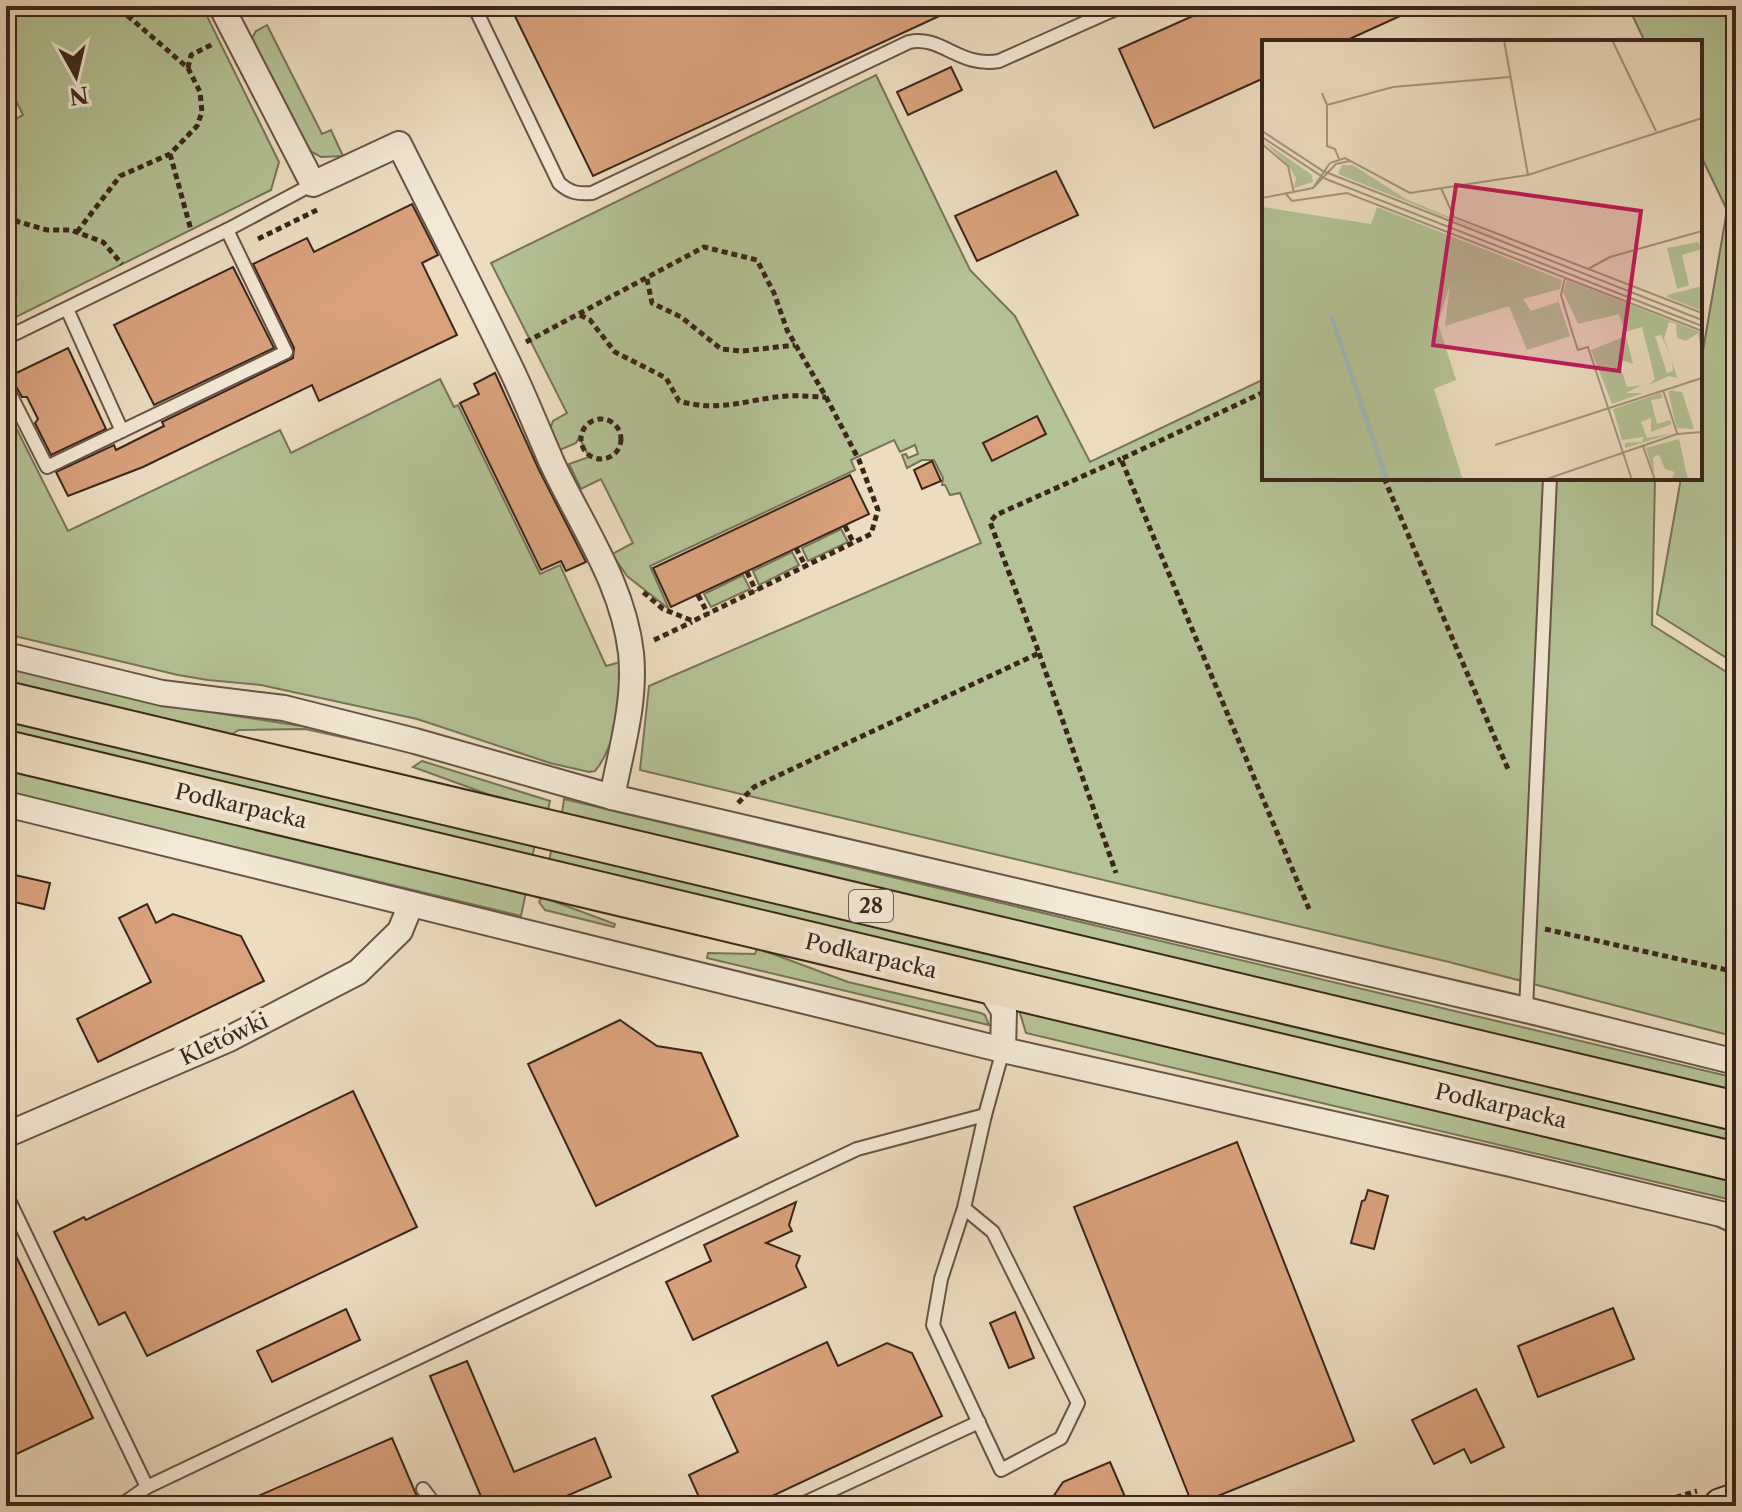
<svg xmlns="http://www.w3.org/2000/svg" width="1742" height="1512" font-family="'Libre Caslon Text',serif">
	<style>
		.green { fill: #b4c295; stroke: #787458; stroke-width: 2 }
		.building { fill: #d8a17c; stroke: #3b261a; stroke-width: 2 }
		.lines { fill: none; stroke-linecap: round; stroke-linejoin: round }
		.lane-casing { stroke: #675444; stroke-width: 16 }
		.street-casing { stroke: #675444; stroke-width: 28 }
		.secondary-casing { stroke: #3b261a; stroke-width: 38 }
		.primary-casing { stroke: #3b261a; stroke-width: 42 }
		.path { stroke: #3b261a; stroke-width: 5; stroke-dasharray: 6 4; stroke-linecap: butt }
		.lane { stroke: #f3e9d6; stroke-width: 12 }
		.street { stroke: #f3e9d6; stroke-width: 24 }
		.secondary { stroke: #f3e9d6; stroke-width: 34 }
		.primary { stroke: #ecddc0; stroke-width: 38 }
		.labels { text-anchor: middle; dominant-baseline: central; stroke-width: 8; stroke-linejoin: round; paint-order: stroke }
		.shield { fill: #f3e9d6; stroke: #726052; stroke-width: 2 }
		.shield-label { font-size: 20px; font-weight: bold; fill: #3b261a }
		.street-label { font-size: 22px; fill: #3b261a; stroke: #f3e9d6 }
		.inset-river { fill: none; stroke: #9fb8be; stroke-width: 4 }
		.inset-road { fill: none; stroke: #a5947e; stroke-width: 2 }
		.view { fill: #c2185b; fill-opacity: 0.15; stroke: #c2185b; stroke-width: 4 }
		.inset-edge { fill: none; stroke: #3b261a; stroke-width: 4 }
	</style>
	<rect width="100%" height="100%" fill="#ecddc0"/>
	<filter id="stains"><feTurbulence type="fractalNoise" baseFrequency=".0025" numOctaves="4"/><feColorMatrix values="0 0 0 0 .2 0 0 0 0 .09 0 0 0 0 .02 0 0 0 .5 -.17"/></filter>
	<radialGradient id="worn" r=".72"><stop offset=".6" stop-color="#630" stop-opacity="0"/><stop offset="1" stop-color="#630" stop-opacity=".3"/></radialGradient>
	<g class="green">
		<polygon points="6,6 202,6 279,162 271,190 6,322 6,124 23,115 6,80"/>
		<polygon points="1628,6 1736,6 1736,664 1657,614 1681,478 1700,478 1700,368 1727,210 1700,154 1700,42 1645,42"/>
		<polygon points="267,25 322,134 331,130 343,156 321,157 308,150 250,42 256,31"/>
		<polygon points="876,75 970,270 1015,316 1090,462 1264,379 1264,478 1655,478 1652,625 1736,678 1736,1037 1449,962 640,770 649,686 981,543 960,493 950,495 945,485 942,485 943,478 934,460 922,460 907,468 902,455 906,454 908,458 918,454 915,445 900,452 894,440 851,460 855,470 650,566 669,609 627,576 612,554 633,543 601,479 581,489 569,464 589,457 579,437 576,443 560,450 550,429 553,421 567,413 491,263"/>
		<path d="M 440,379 L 454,407 L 458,405 L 540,574 L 560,565 L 606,666 L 620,662 C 620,696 618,744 595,771 L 589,772 L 550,763 L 417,719 L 261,685 L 208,680 L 178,675 L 6,634 L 6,408 L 68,531 L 280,430 L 291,453 Z"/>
		<polygon points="841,529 848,542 808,561 802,548"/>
		<polygon points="792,552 799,565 759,585 753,571"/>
		<polygon points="743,575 750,589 711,607 704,594"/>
		<polygon points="6,668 184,708 321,729 438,758 305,729 239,730 232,734 6,682"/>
		<polygon points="6,717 535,844 532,858 6,733"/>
		<polygon points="422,761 550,801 548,810 490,795 413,767"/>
		<polygon points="6,769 526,892 521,916 6,792"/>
		<polygon points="564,799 1736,1078 1736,1092 562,813"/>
		<polygon points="552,847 1736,1128 1736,1142 549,861"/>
		<polygon points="542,897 615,924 614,927 545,910 539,902"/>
		<polygon points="757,948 848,982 981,1013 985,1015 989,1025 707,958 708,953 755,954"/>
		<polygon points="1019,1010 1736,1178 1736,1201 1026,1033"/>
	</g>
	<g class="building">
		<polygon points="510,6 961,6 593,176"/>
		<polygon points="1215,6 1422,6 1343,42 1264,42 1264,78 1154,128 1119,49"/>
		<polygon points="951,67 962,90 908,115 897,92"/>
		<polygon points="1056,171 1078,215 977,261 955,216"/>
		<polygon points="412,204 438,255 422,263 457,335 319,401 312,385 143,467 68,496 56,472 114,445 116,450 164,426 162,422 293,358 294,348 253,264 307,238 314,252"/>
		<polygon points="233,267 274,348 154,405 114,325"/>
		<polygon points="68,348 106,429 51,455 35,423 38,419 27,397 22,397 10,376"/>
		<polygon points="495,373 539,470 586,562 566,571 561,561 541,570 460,403 479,394 474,384"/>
		<polygon points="1037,416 1046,434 992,461 983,443"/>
		<polygon points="932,461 941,481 922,489 914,470"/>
		<polygon points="850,475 869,514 671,607 653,568"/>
		<polygon points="6,873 50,883 44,909 6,900"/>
		<polygon points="147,904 156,923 173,914 241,936 264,981 98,1062 77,1019 151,982 119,918"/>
		<polygon points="620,1020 657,1046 701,1053 738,1136 596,1206 528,1064"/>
		<polygon points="353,1091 417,1227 147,1356 125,1312 99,1325 54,1232 84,1217 86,1220"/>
		<polygon points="1237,1142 1354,1441 1193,1506 1074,1207"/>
		<polygon points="1368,1190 1388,1196 1374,1249 1351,1243 1362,1201 1365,1200"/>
		<polygon points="796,1202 789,1225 792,1231 766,1243 800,1256 796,1266 806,1287 693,1340 666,1282 711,1261 704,1245"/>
		<polygon points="6,1235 93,1418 6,1459"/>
		<polygon points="1613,1308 1634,1359 1538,1397 1518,1346"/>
		<polygon points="346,1309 360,1340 272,1382 257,1351"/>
		<polygon points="1015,1312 1034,1358 1009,1368 990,1323"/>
		<polygon points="827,1342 838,1366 887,1343 912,1353 942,1416 751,1506 703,1506 689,1475 738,1452 712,1396"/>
		<polygon points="467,1361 514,1472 595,1438 611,1477 543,1506 485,1506 430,1376"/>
		<polygon points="1476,1389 1504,1447 1471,1463 1464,1449 1434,1464 1412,1420"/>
		<polygon points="392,1438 421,1506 235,1506"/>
		<polygon points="1110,1462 1129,1506 1047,1506 1063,1482"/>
	</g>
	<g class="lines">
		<g class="lane-casing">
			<g id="lane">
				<path d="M 474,6 L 559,183 C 570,193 578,194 592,193 L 909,42 C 942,35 959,68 999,61 L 1111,11"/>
				<polyline points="1108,6 1111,11 1124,6"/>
				<polyline points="67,309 122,431"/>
				<polyline points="6,338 227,230 313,184"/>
				<polyline points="6,386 47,467 286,352 227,230"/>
				<polyline points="1526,1010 1550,478"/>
				<polyline points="6,1194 147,1487"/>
				<polyline points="964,1208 993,1232 1078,1403 1061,1438 1001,1470 933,1325 941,1279 964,1208 985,1115"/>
				<polyline points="423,1489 436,1506"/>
				<polyline points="120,1506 147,1487 857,1149 985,1115 1003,1050"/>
				<polyline points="798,1506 979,1422"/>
			</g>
		</g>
		<g class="street-casing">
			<g id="street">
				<path d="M 221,6 L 313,184 L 399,144 C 437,220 476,296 513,373 C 527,403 539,433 552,463 C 581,525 623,583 631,653 C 636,702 621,750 612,797"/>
				<polyline points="6,655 162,693 284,708 415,741 612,797 1526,1010 1736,1062"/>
				<polyline points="6,804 1003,1050 1511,1164 1721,1214 1736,1221"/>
				<polyline points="987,984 1004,1011 1003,1050"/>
				<polyline points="6,1135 227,1040 358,972 400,931 411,904"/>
			</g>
		</g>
		<g class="secondary-casing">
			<polyline id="secondary" points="1721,1506 1736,1501"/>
		</g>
		<g class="primary-casing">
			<g id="primary">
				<polyline points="6,701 1736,1111"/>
				<polyline points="6,750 1736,1162"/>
			</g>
		</g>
		<g class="path">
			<polyline points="188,68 191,55 213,44"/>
			<polyline points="170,154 191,230"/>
			<polyline points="6,215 19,222 47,230 71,230 103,242 122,264"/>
			<polyline points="77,232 120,176 170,154 197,126 202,112 200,92 188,68 128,16 121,6"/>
			<polyline points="258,239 317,210"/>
			<polyline points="647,279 652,303 681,317 721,349 742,351 795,345"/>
			<path d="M 580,315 L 590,320 L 615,352 L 666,378 L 679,401 C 721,413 747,399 787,396 C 800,395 813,397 826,397"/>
			<polyline points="526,342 704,247 757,260 774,293 787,330 826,397 859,460 878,510 871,534 693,621 663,609 643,592"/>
			<polyline points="1264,392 1121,459 1309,909"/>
			<circle cx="601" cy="439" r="20"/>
			<polyline points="1384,478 1508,769"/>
			<polyline points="845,526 854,544"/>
			<polyline points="796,548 806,567"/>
			<polyline points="747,572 756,591"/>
			<polyline points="698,595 708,614"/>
			<polyline points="654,640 692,622"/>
			<polyline points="1039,653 1116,873"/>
			<polyline points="738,803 754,787 1039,653 990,522 996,515 1121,459"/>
			<polyline points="1545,929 1736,972"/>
			<polyline points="1728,970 1736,820"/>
			<polyline points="1647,1506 1697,1491"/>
		</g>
		<use href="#lane" class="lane"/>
		<use href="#street" class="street"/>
		<use href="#secondary" class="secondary"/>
		<use href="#primary" class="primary"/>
	</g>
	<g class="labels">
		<rect class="shield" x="849" y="890" width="44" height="32" rx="6"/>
		<g class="shield-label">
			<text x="871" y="906">28</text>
		</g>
		<g class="street-label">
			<text transform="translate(241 806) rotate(13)">Podkarpacka</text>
			<text transform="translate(871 956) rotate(13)">Podkarpacka</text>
			<text transform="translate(224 1039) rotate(-25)">Kletówki</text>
			<text transform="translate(1501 1106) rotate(13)">Podkarpacka</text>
		</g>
	</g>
	<g transform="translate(1262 40)">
		<rect width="440" height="440" fill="#ecddc0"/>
		<path d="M 0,100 L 50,135 L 51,142 L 32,148 L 34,138 L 26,125 ZM 80,125 L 91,125 L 144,159 L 263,209 L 76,134 ZM 0,167 L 109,184 L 115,167 L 300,240 L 298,249 L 261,259 L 269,271 L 296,262 L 295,257 L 308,296 L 265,310 L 247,266 L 183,286 L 188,245 L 176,283 L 194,340 L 172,349 L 201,440 L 0,440 ZM 436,202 L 440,209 L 420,215 L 427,245 L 415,249 L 405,208 ZM 305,240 L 440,293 L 440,320 L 436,293 L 424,301 L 415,298 L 414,284 L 407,282 L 402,299 L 410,319 L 399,295 L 393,296 L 405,333 L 411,331 L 410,321 L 415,338 L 407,336 L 387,345 L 393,339 L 380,287 L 363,292 L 357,274 L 316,284 L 301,252 ZM 440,246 L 438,270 L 405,257 L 405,255 ZM 364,296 L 371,324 L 356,319 L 365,347 L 380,345 L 364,353 L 381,353 L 350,364 L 329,310 ZM 418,346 L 410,351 L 420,352 L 432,389 L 415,388 L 406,352 ZM 399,353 L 401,358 L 389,360 L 395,384 L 408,380 L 410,384 L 389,392 L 389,378 L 379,382 L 385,398 L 411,393 L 363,408 L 363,403 L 380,402 L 382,397 L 360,400 L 351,369 ZM 417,399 L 426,440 L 409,440 L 413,432 L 403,429 L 397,415 L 391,417 L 392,434 L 384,408 Z" fill="#b4c295"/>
		<path class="inset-river" d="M 69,275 L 125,440"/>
		<path class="inset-road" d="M 242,0 L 266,135M 350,0 L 394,91M 60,53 L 65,65 L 65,106 L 73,109 L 77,119M 65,65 L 131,47 L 248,37M 0,91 L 61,131 L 440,280M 0,97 L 64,139 L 440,286M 0,104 L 26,126 L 32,153M 51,148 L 68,123 L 83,118 L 148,153 L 266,135 L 440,78M 179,148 L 192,177 L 440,273M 24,154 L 30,161 L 85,153 L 440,291M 0,158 L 51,148 L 74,124 L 88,121M 326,229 L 348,217 L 440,191M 303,238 L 299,255 L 311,295 L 316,310 L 326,307 L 370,440M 401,350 L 415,393M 233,405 L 440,338M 381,406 L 393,440M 282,440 L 415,394 L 440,392"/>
		<path class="view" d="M 194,145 L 379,171 L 357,331 L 171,305 Z"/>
		<rect width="440" height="440" class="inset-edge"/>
	</g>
	<rect width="1742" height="1512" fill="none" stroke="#ecddc0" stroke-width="32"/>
	<rect x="8" y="8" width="1726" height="1496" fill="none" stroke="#3b261a" stroke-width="4"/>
	<rect x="16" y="16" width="1710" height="1480" fill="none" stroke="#3b261a" stroke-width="2"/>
	<g transform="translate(76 76) rotate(172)" stroke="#f3e9d6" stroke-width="6" paint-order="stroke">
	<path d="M0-6L14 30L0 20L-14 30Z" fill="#3b261a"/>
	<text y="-12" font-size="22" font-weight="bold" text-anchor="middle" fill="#3b261a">N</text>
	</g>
	<rect width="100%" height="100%" filter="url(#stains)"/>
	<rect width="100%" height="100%" fill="url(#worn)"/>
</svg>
